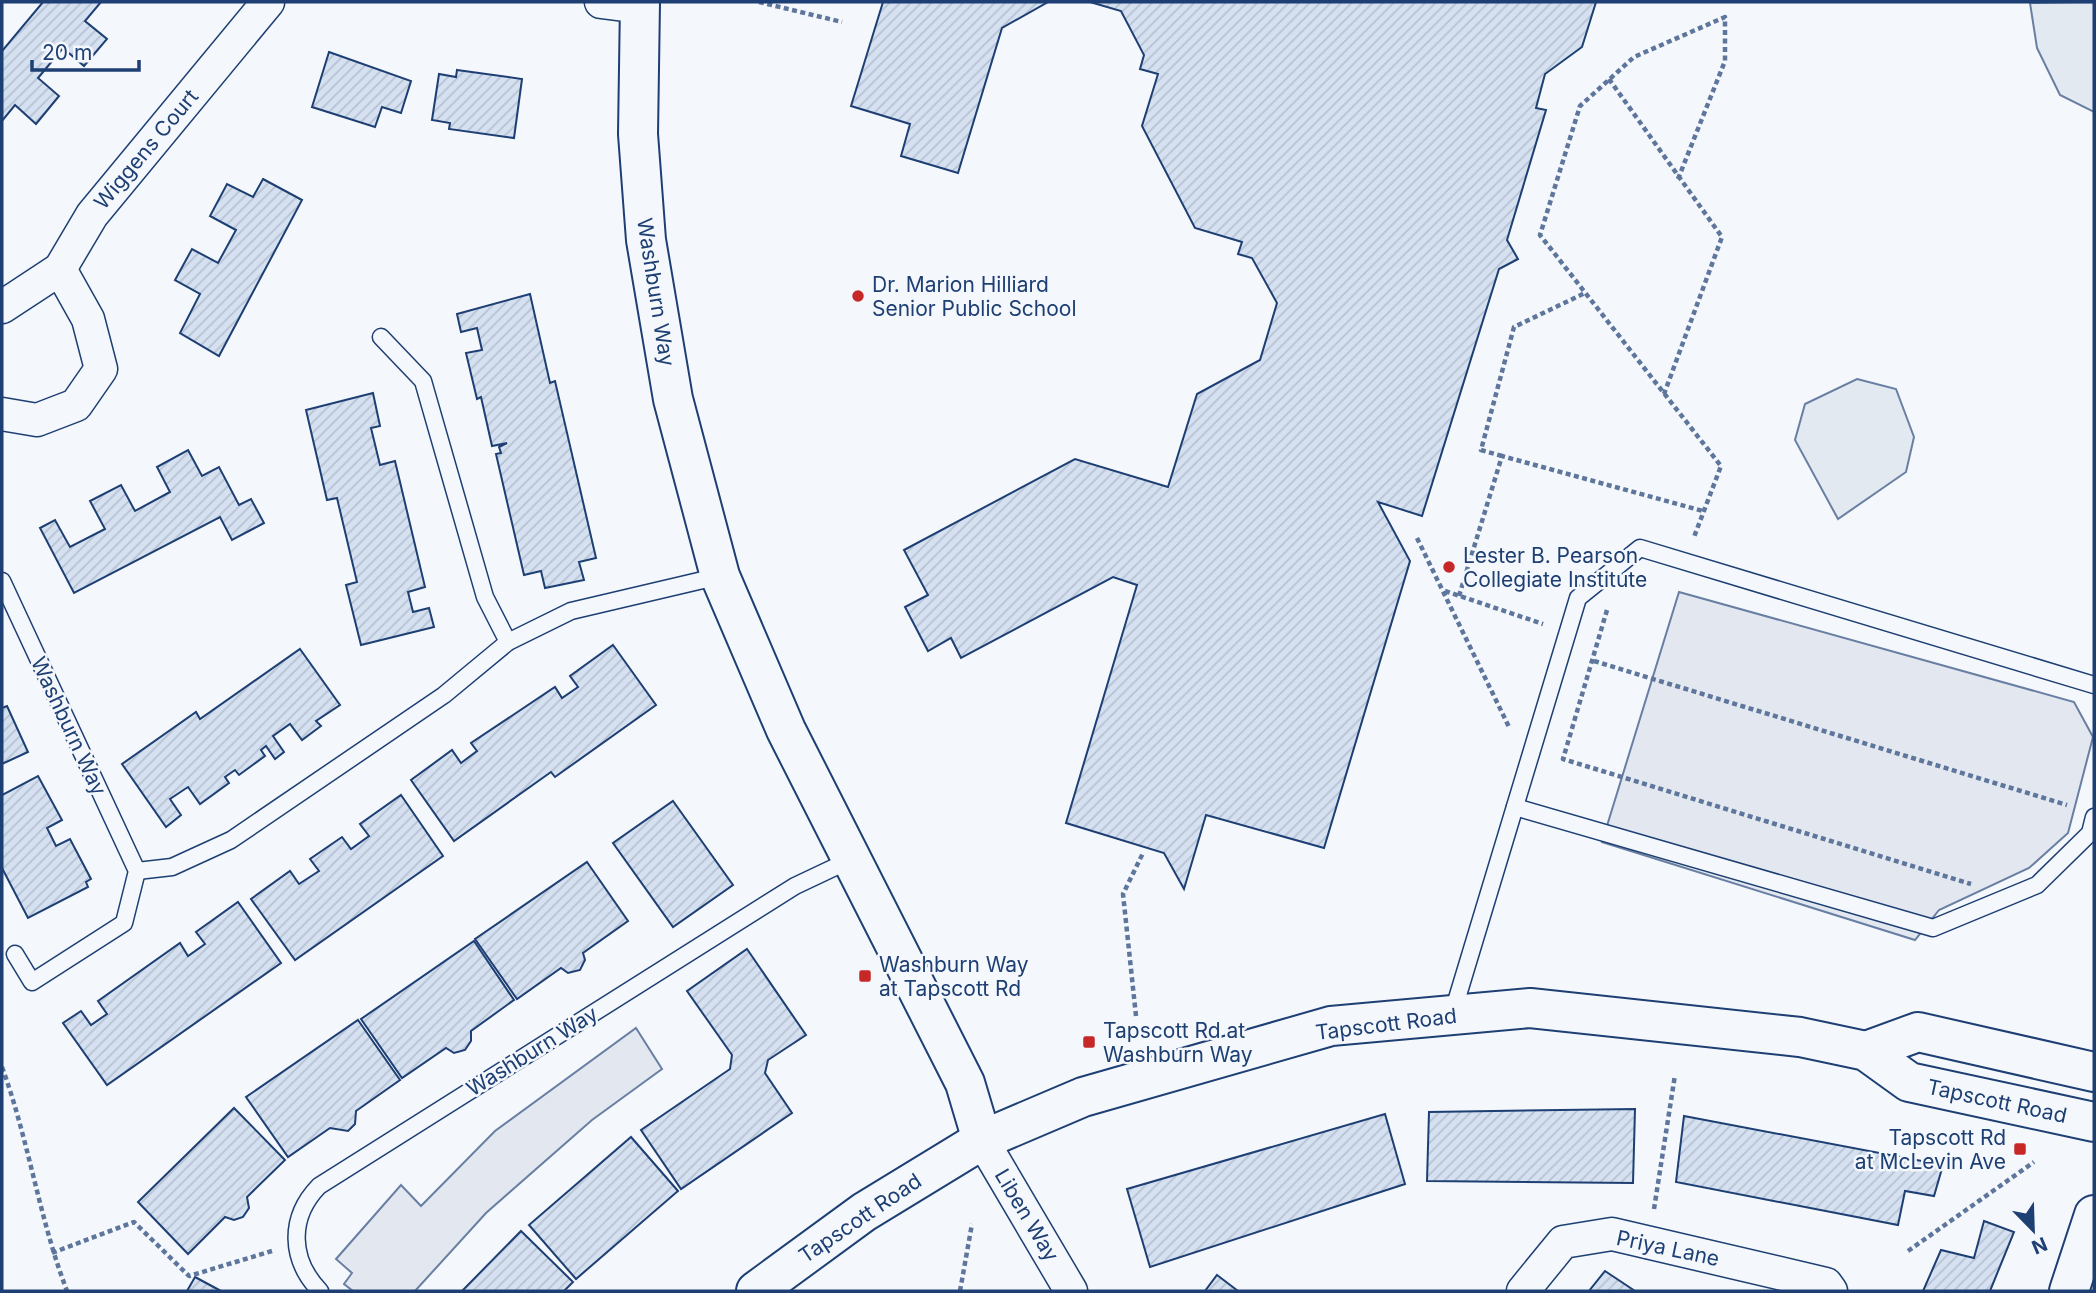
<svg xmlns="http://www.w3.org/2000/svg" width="2096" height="1293" font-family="Inter,sans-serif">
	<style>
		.park { fill: #e3e9f0; stroke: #687fa3; stroke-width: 2 }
		.parking { fill: #e3e8f0; stroke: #687fa3; stroke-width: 2 }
		.building { fill: url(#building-hatch); stroke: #1d3f73; stroke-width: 2 }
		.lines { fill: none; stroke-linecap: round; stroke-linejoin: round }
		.lane-casing { stroke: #1d3f73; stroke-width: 19 }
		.street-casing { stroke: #1d3f73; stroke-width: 35 }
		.secondary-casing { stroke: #1d3f73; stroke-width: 42 }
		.path { stroke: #5e769c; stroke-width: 4.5; stroke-dasharray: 5 3.5; stroke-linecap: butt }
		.lane { stroke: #f4f7fb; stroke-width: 16 }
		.street { stroke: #f4f7fb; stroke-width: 32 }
		.secondary { stroke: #f4f7fb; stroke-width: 38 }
		.poi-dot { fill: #c62828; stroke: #f4f7fb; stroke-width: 2.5 }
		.labels { text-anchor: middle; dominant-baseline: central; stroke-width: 5; stroke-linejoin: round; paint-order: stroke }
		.street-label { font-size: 21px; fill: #1d3f73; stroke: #f4f7fb }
		.poi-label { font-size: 21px; fill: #1d3f73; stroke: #f4f7fb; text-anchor: start }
	</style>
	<defs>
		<pattern id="building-hatch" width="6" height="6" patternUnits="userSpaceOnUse" patternTransform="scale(1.75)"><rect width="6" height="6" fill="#d5e0f0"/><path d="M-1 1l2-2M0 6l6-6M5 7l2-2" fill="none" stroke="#b6c1d1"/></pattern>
	</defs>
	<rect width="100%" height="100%" fill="#f4f7fb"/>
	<g class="park">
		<polygon points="2094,2 2094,112 2060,95 2037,48 2030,3"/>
		<polygon points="1857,379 1896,389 1914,437 1906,472 1838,519 1795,440 1805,404"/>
	</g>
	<g class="parking">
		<polygon points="1679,592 2074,702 2093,737 2068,833 2029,868 1939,910 1915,940 1602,842"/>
		<polygon points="636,1028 662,1069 592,1120 486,1213 415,1291 353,1291 344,1284 352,1273 336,1259 401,1185 421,1206 495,1131"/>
	</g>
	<g class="building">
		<polygon points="43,2 101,2 85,21 107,39 84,66 63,48 38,78 59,96 36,124 15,105 2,121 2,51"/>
		<polygon points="883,2 1048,2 1002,28 958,173 901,156 910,124 851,106"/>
		<polygon points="1090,2 1596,2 1582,47 1545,74 1536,108 1546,110 1507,240 1518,259 1499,269 1422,516 1378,502 1410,561 1324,848 1206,815 1184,889 1164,853 1066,823 1137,585 1113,577 961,658 951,638 928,651 905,607 928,595 904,550 1075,459 1168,487 1197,394 1260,360 1277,303 1252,258 1238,254 1242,242 1195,228 1142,126 1158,74 1140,69 1144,55 1121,11"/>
		<polygon points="329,52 411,81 401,113 382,107 375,127 312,107"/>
		<polygon points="457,70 522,79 514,138 449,129 450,123 432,120 439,74 456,77"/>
		<polygon points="263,179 302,200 219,356 180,333 200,294 175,280 192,249 218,263 236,230 210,216 227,184 253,197"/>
		<polygon points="530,294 550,383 555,381 596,558 579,562 584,580 545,588 541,571 524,575 496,454 501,453 499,447 507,443 492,446 481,397 477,399 466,353 482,350 477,328 461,332 457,314"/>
		<polygon points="373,393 380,426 371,428 380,465 395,461 425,587 408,592 413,612 429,608 434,627 361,645 346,585 357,582 337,498 327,500 306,410"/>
		<polygon points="188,450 202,476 219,467 239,505 251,499 264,523 232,540 220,517 74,593 40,528 55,520 70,547 105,529 90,501 121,485 135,511 170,492 157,467"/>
		<polygon points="613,645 656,705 555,777 551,772 454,841 411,780 452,750 461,763 477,751 471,743 555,687 562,698 578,687 570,676"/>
		<polygon points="300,649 340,705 316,721 321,726 302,740 290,724 273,736 284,752 275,759 266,746 261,750 265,756 239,775 235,770 225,777 229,783 200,804 188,787 170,799 181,815 166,827 122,764 196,712 200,719"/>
		<polygon points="7,706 28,752 2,764 2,708"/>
		<polygon points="38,776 62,820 47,828 56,846 70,839 91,879 86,882 88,887 28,918 2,868 2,795"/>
		<polygon points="401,795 443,856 295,960 251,899 290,871 299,884 319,871 310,859 342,837 351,849 369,836 360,824"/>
		<polygon points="673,801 733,885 673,927 613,843"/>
		<polygon points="587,862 628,921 583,953 585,960 580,970 568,973 561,968 517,999 475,939"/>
		<polygon points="238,902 281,963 107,1085 63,1023 81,1011 91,1025 107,1014 98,1001 180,943 188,956 205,944 196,932"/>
		<polygon points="474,941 514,1000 471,1031 471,1041 465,1050 454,1053 446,1048 402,1078 361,1019"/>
		<polygon points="747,949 806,1035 768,1060 765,1073 792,1113 681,1189 641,1130 730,1069 732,1055 687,991"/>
		<polygon points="358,1020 400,1080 356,1111 355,1124 348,1131 330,1128 288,1157 246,1097"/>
		<polygon points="234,1108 285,1160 247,1197 249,1208 243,1217 234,1220 225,1217 188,1254 138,1202"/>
		<polygon points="1635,1109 1633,1183 1427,1181 1429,1112"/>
		<polygon points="1385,1114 1405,1184 1150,1267 1127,1189"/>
		<polygon points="1684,1116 1943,1165 1934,1196 1905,1191 1898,1225 1676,1182"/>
		<polygon points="631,1137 678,1191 576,1279 529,1225"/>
		<polygon points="1984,1221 2014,1232 1990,1291 1923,1291 1941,1250 1974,1258"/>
		<polygon points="521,1231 573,1282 564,1291 462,1291"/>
		<polygon points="1605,1271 1635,1291 1589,1291"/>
		<polygon points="1217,1275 1238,1291 1205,1291"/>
		<polygon points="195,1277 221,1291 187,1291"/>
	</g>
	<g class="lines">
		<g class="lane-casing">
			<g id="lane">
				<polyline points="381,337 423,381 485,597 508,642"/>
				<polyline points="2,581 137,871 124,923 32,982 15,954"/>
				<polyline points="1515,807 1933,928 2037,885 2090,833 2094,817"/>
				<polyline points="137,871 172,867 231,840 444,695 508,642 571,611 720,576"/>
				<polyline points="1452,1015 1578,598 1640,548 2094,685"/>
				<path d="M 320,1291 C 290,1260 288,1218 319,1186 L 795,886 L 850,860"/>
			</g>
		</g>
		<g class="street-casing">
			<g id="street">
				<polyline points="601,2 640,7"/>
				<polyline points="2,307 60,269 92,215 268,2"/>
				<polyline points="2,414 37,420 76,405 101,369 88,319 60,269"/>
				<polyline points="982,1140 1071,1291"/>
				<polyline points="1523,1291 1563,1242 1612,1234 1826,1284 1831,1291"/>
			</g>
		</g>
		<g class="secondary-casing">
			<g id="secondary">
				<polyline points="640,2 638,134 646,240 673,399 720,576 786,730 965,1083 982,1140"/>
				<polyline points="1866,1051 1918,1032 2094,1072"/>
				<polyline points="756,1291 864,1212 982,1140 1083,1097 1331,1026 1530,1008 1800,1037 1866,1051 1909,1082 2094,1122"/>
				<polyline points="2069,1291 2094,1215"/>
			</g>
		</g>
		<g class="path">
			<polyline points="759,2 842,22"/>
			<polyline points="1609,79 1722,237 1664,394"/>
			<polyline points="1678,179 1725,61 1725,17 1634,57 1580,106 1540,235 1721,466 1694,537"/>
			<polyline points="1502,456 1481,450 1514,327 1585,293"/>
			<polyline points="1417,538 1510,729"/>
			<polyline points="1445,591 1543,624"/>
			<polyline points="1459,596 1502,456 1703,511"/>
			<polyline points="1607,610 1563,759 1971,884"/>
			<polyline points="1594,661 2067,805"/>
			<polyline points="1136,1016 1123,894 1143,853"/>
			<path d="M 2,1067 C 29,1141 39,1218 67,1291"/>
			<polyline points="1654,1209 1675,1075"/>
			<polyline points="1908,1251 2034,1162"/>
			<polyline points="52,1253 134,1222 189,1276 272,1251"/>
			<polyline points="960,1291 972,1224"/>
		</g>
		<use href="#lane" class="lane"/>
		<use href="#street" class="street"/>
		<use href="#secondary" class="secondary"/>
	</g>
	<g class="poi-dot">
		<circle cx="858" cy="296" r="7"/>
		<circle cx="1449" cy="567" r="7"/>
		<rect x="858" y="969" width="14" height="14" rx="3.5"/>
		<rect x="1082" y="1035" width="14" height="14" rx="3.5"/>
		<rect x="2013" y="1142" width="14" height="14" rx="3.5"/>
	</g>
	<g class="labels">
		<g class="street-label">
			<text transform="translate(146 149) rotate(-50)">Wiggens Court</text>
			<text transform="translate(656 292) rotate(81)">Washburn Way</text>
			<text transform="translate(69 726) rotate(65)">Washburn Way</text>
			<text transform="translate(1386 1024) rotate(-7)">Tapscott Road</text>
			<text transform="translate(532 1051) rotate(-32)">Washburn Way</text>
			<text transform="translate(1997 1101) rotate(12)">Tapscott Road</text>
			<text transform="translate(1027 1215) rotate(59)">Liben Way</text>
			<text transform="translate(860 1218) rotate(-34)">Tapscott Road</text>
			<text transform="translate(1668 1248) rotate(12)">Priya Lane</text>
		</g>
		<g class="poi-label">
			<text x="872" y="284">Dr. Marion Hilliard<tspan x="872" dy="24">Senior Public School</tspan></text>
			<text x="1463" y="555">Lester B. Pearson<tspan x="1463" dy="24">Collegiate Institute</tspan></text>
			<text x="879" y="964">Washburn Way<tspan x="879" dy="24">at Tapscott Rd</tspan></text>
			<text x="1103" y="1030">Tapscott Rd at<tspan x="1103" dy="24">Washburn Way</tspan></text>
			<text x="2006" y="1137" text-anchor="end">Tapscott Rd<tspan x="2006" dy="24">at McLevin Ave</tspan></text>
		</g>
	</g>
	<rect width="2096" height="1293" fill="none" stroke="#1d3f73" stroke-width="7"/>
	<g transform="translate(2033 1230) rotate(157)" stroke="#f4f7fb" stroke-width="5" paint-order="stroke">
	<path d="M0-5L12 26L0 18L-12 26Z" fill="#1d3f73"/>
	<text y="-10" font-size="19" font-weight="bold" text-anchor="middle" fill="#1d3f73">N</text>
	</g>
	<path d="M32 60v10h107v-10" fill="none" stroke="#1d3f73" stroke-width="3.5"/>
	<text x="42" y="60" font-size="21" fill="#1d3f73" stroke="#f4f7fb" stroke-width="5" paint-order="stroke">20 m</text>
</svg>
